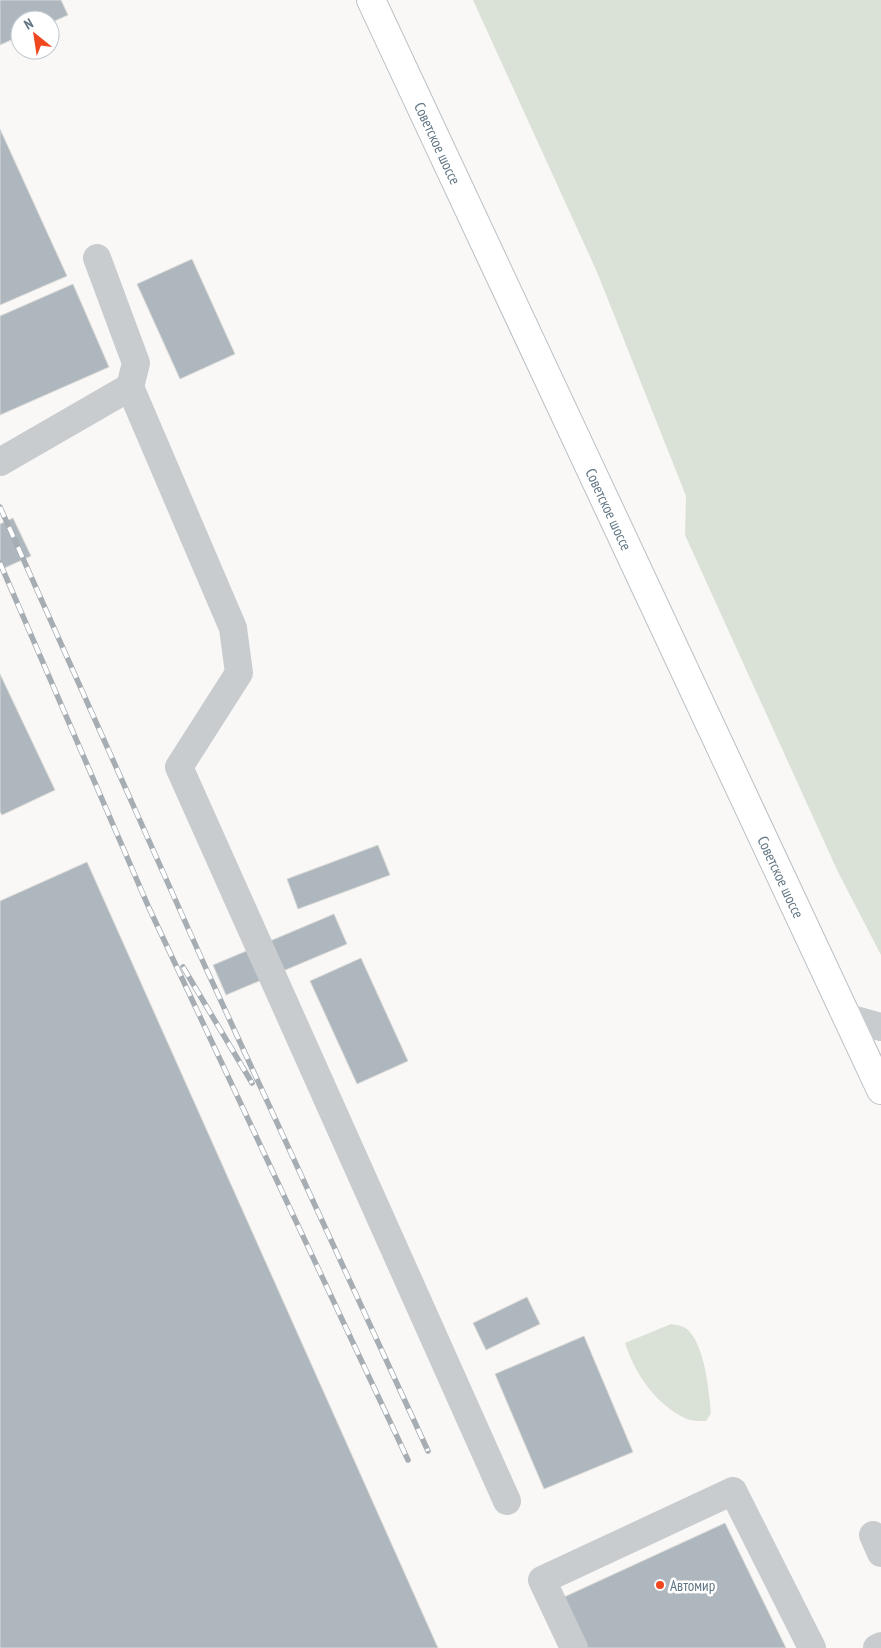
<svg xmlns="http://www.w3.org/2000/svg" width="881" height="1648" font-family="'PT Sans Narrow',sans-serif">
	<style>
		.green { fill: #dae1d6 }
		.building { fill: #aeb7bd; stroke: #dadad8 }
		.lines { fill: none; stroke-linecap: round; stroke-linejoin: round }
		.major-casing { stroke: #bbbfc3; stroke-width: 30 }
		.minor { stroke: #c8cccf; stroke-width: 28 }
		.major { stroke: #fff; stroke-width: 28 }
		.rail-casing { stroke: #a6adb3; stroke-width: 5.5 }
		.rail { stroke: #fff; stroke-width: 4; stroke-dasharray: 11; stroke-linecap: butt }
		.poi-dot { fill: #f1471e; stroke: #fff; stroke-width: 2 }
		.labels { text-anchor: middle; dominant-baseline: central; stroke-width: 5; stroke-linejoin: round; paint-order: stroke }
		.street-label { font-size: 15px; fill: #617583; stroke: #fff }
		.poi-label { font-size: 15px; fill: #617583; stroke: #fff; text-anchor: start }
	</style>
	<rect width="100%" height="100%" fill="#f9f8f6"/>
	<g class="green">
		<polygon points="473,0 881,0 881,955 838,872 685,535 686,496 597,272"/>
		<path d="M 671,1324 C 677,1325 685,1326 689,1331 C 705,1348 709,1391 711,1413 L 706,1421 C 700,1421 692,1421 687,1419 C 656,1405 635,1374 625,1343 Z"/>
	</g>
	<g class="building">
		<polygon points="0,0 61,0 68,15 50,23 50,20 20,20 20,36 0,45"/>
		<polygon points="0,129 67,276 0,305"/>
		<polygon points="192,259 235,354 180,379 137,284"/>
		<polygon points="73,284 109,367 0,415 0,316"/>
		<polygon points="13,518 31,556 0,570 0,524"/>
		<polygon points="0,674 55,790 2,815 0,812"/>
		<polygon points="378,845 390,875 298,909 287,879"/>
		<polygon points="87,862 438,1648 0,1648 0,901"/>
		<polygon points="334,914 347,944 226,995 213,965"/>
		<polygon points="361,958 408,1061 357,1084 310,981"/>
		<polygon points="527,1297 540,1324 486,1350 473,1323"/>
		<polygon points="584,1336 633,1452 544,1489 495,1374"/>
		<polygon points="725,1523 786,1648 585,1648 562,1598"/>
	</g>
	<g class="lines">
		<g class="major-casing">
			<g id="major">
				<path id="s1" d="M 371,0 L 881,1090"/>
			</g>
		</g>
		<g class="minor">
			<polyline points="97,258 136,363 130,387 233,628 239,673 179,767 507,1501"/>
			<polyline points="0,462 130,387"/>
			<polyline points="848,1018 881,1027"/>
			<polyline points="873,1535 881,1553"/>
			<polyline points="574,1648 542,1580 733,1491 812,1648"/>
			<polyline points="877,1648 881,1646"/>
		</g>
		<use href="#major" class="major"/>
		<g class="rail-casing">
			<g id="rail">
				<polyline points="0,507 204,964 428,1451"/>
				<polyline points="0,563 149,908 408,1460"/>
				<polyline points="183,967 252,1083"/>
			</g>
		</g>
		<use href="#rail" class="rail"/>
	</g>
	<circle class="poi-dot" cx="660" cy="1585" r="5"/>
	<g class="labels">
		<g class="street-label">
			<text stroke="none"><textPath href="#s1" startOffset="158">Советское шоссе</textPath></text>
			<text stroke="none"><textPath href="#s1" startOffset="562">Советское шоссе</textPath></text>
			<text stroke="none"><textPath href="#s1" startOffset="968">Советское шоссе</textPath></text>
		</g>
		<g class="poi-label">
			<text x="670" y="1585">Автомир</text>
		</g>
	</g>
	<g transform="translate(35 35) rotate(330)"><circle r="24" fill="#ffffff" stroke="#c0c8cd"/>
	<path d="M0-4L9 19L0 12L-9 19Z" fill="#f1471e"/>
	<text y="-8" font-size="14" font-weight="bold" text-anchor="middle" fill="#617583">N</text>
	</g>
</svg>
